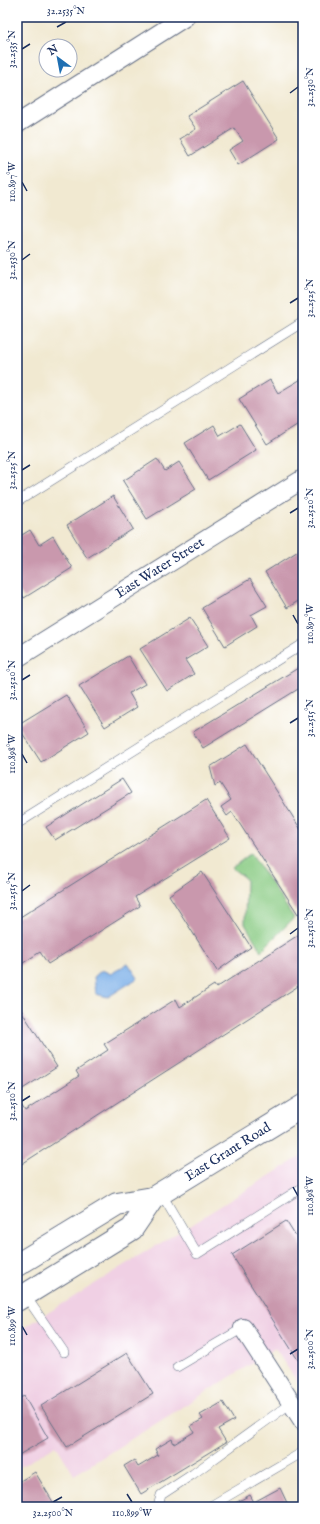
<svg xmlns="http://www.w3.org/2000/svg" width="320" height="1524" font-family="'IM FELL English',serif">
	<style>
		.built { fill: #f0d0e4 }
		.green { fill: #89cb83; stroke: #527d70 }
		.water { fill: #7aafe8; stroke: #4a6fa3 }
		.building { fill: #c998ad }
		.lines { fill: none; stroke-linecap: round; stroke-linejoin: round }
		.service-casing { stroke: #667086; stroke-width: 10 }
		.minor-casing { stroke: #667086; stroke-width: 20 }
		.primary-casing { stroke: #667086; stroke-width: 24 }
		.service { stroke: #fff; stroke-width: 9 }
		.minor { stroke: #fff; stroke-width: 18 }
		.primary { stroke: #fff; stroke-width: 22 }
		.ticks { fill: none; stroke: #1b2f5e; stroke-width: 1.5 }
		.labels { text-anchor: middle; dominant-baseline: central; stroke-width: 3; stroke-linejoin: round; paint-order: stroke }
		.street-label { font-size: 14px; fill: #1b2f5e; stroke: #fff }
		.neatline { fill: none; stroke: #1b2f5e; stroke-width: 1.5 }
		.ticks-label { font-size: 10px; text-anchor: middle; fill: #1b2f5e }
	</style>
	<rect width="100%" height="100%" fill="#fff"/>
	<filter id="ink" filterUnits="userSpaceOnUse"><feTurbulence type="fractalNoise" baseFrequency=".025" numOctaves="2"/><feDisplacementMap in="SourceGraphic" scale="8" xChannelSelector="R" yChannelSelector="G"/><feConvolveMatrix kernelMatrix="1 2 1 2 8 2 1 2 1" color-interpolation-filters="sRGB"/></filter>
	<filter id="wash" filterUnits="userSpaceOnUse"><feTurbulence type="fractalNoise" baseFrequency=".012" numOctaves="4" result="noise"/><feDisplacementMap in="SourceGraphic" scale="16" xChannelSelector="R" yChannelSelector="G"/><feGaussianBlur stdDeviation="0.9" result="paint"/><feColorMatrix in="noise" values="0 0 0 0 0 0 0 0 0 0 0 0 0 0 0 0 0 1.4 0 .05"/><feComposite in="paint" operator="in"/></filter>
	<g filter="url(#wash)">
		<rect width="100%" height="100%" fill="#f1e9d1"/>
		<polygon class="built" points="303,1155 303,1388 302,1389 275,1349 74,1475 56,1445 17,1469 17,1332"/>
		<polygon class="green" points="251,853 294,918 261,951 245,924 246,879 232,868"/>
		<polygon class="water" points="128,963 138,978 108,997 96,994 94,977 102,970 111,974"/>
		<g id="blocks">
			<g class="building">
				<polygon points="243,81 279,139 238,165 229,150 243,141 234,128 190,156 180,139 196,129 187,116"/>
				<polygon points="303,378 303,421 267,444 239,399 270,380 278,393"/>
				<polygon points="240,424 256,450 208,480 185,443 214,425 220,436"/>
				<polygon points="157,459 165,471 179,462 196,489 147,519 123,481"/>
				<polygon points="113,496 133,529 87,558 67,525"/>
				<polygon points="30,530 39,545 53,536 72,568 24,598 17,588 17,538"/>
				<polygon points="303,548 303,598 287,608 265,572"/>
				<polygon points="250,579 267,606 251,615 257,626 225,646 202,608"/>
				<polygon points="190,618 208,646 185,660 194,674 167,691 140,649"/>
				<polygon points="128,656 145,684 129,693 137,707 105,727 79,686"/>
				<polygon points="303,665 303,686 203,748 193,732"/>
				<polygon points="66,695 89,732 41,762 17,725"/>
				<polygon points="247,744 303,833 303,911 298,914 232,812 227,816 221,807 231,800 220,783 215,786 210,767"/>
				<polygon points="122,779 131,793 55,840 46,827"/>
				<polygon points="206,800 230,838 135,897 140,906 48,964 40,952 17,967 17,919"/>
				<polygon points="202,872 251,947 217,971 169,895"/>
				<polygon points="303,932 303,983 17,1167 17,1109 22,1106 25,1111 79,1076 76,1071 108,1050 104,1044 176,999 180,1007 214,985 216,988"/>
				<polygon points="17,1004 57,1067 21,1090 17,1083"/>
				<polygon points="286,1221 303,1248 303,1357 298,1360 232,1255"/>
				<polygon points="127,1353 153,1394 67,1447 41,1406"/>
				<polygon points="24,1396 48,1438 17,1456 17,1400"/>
				<polygon points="223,1402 234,1420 218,1429 226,1442 141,1494 124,1466 134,1460 138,1467 158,1455 155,1449 172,1439 174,1444 194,1432 191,1426 203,1419 200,1415"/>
				<polygon points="35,1472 56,1507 17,1507 17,1483"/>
				<polygon points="280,1488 289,1507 228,1507 250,1495 254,1502"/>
			</g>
		</g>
	</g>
	<g filter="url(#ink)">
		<use href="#blocks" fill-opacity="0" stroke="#667086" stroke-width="1"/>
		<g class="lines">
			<g class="service-casing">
				<g id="service">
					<polyline points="17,502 303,322"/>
					<polyline points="17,824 303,644"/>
					<polyline points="161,1193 197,1254 303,1187"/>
					<polyline points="25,1295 64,1352"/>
					<polyline points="177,1367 243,1328"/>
					<polyline points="158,1507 161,1495 193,1474 291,1403"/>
					<polyline points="209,1507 303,1452"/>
				</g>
			</g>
			<g class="minor-casing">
				<g id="minor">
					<polyline points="17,124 185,17"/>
					<polyline points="17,658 303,479"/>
					<polyline points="243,1328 303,1421"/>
				</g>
			</g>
			<g class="primary-casing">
				<g id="primary">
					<polyline points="17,1265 117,1204 153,1198 303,1106"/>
					<polyline points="17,1300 132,1229 153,1198"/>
				</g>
			</g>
			<use href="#service" class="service"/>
			<use href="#minor" class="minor"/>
			<use href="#primary" class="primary"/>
		</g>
	</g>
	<path class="ticks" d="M 57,27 L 66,22M 22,49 L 30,44M 290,93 L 298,87M 22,182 L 27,191M 22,260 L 30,254M 290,303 L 298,298M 22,470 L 30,465M 290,513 L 298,508M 293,615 L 298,624M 22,680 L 30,675M 290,723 L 298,718M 22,754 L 27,763M 22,891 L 30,885M 290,934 L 298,928M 22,1101 L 30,1096M 293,1187 L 298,1196M 22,1326 L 27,1335M 290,1354 L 298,1349M 127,1494 L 132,1502M 53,1502 L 62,1497"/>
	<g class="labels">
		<g class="street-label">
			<text transform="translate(160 568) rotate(-32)">East Water Street</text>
			<text transform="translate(228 1152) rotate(-32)">East Grant Road</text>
		</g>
	</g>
	<rect width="320" height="1524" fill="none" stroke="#fff" stroke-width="44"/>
	<g transform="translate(58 58) rotate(328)"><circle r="19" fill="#ffffff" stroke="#a4acbf"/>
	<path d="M0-3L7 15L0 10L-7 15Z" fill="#1f6fb2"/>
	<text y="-6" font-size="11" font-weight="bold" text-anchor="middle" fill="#1b2f5e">N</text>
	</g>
	<rect x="22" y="22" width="276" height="1480" class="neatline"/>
	<g class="ticks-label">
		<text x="66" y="14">32.2535°N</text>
		<text transform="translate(11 49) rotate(-90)" y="4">32.2535°N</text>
		<text transform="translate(309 87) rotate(-90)" y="4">32.2530°N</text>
		<text transform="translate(11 182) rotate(-90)" y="4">110.897°W</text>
		<text transform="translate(11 260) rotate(-90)" y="4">32.2530°N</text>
		<text transform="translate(309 298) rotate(-90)" y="4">32.2525°N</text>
		<text transform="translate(11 470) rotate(-90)" y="4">32.2525°N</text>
		<text transform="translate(309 508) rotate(-90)" y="4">32.2520°N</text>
		<text transform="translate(309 624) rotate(-90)" y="4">110.897°W</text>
		<text transform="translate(11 680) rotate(-90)" y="4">32.2520°N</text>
		<text transform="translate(309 718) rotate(-90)" y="4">32.2515°N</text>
		<text transform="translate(11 754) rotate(-90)" y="4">110.898°W</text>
		<text transform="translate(11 891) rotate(-90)" y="4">32.2515°N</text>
		<text transform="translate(309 928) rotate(-90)" y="4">32.2510°N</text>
		<text transform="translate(11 1101) rotate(-90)" y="4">32.2510°N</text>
		<text transform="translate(309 1196) rotate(-90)" y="4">110.898°W</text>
		<text transform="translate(11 1326) rotate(-90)" y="4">110.899°W</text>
		<text transform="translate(309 1349) rotate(-90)" y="4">32.2500°N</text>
		<text x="53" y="1516">32.2500°N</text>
		<text x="132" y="1516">110.899°W</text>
	</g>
</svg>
